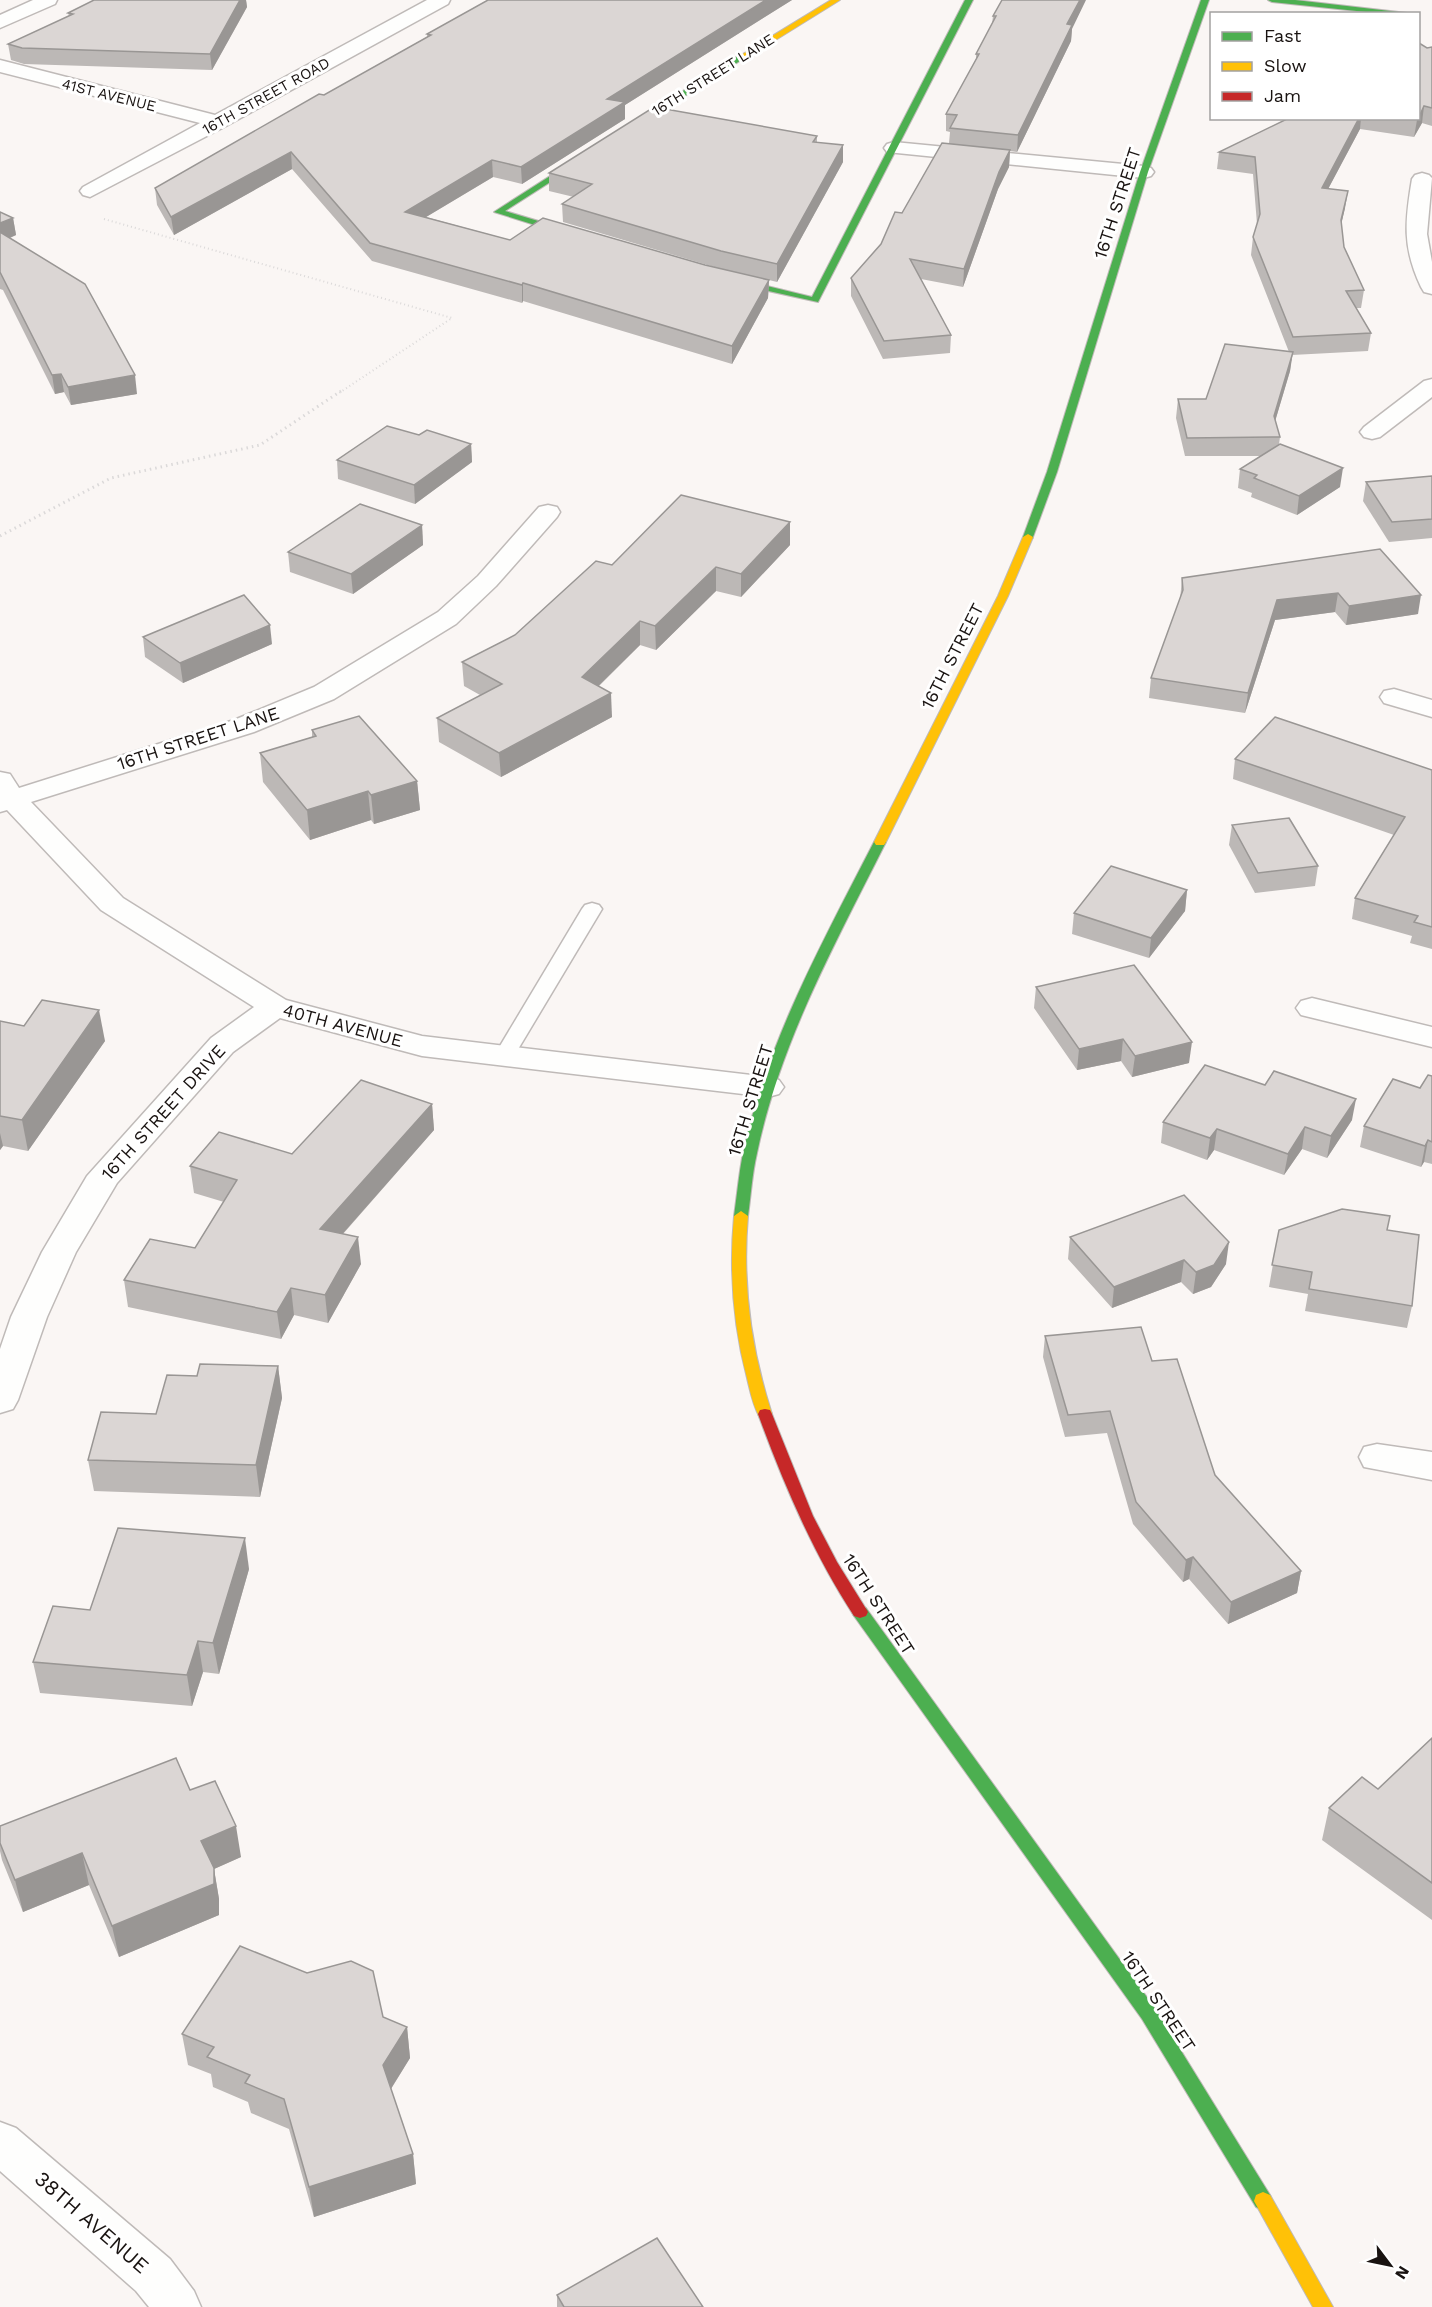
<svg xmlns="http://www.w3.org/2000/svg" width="1432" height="2307" font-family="'Work Sans',sans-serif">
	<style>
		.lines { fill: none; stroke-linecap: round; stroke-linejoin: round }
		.lane-casing { stroke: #bfbab8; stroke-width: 3 }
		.street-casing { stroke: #bfbab8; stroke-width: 3 }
		.fast-casing { stroke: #bfbab8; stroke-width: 2 }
		.slow-casing { stroke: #bfbab8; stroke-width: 2 }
		.jam-casing { stroke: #bfbab8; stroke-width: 2 }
		.path-far1 { stroke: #dbd9d9; stroke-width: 2; stroke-dasharray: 1 3; stroke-linecap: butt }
		.path { stroke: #dbd9d9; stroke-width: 3; stroke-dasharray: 1.5 4; stroke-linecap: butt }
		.lane { fill: #fefefd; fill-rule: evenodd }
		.street { fill: #fefefd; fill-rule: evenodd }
		.fast { fill: #4caf50; fill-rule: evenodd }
		.slow { fill: #ffc107; fill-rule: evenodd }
		.jam { fill: #c62828; fill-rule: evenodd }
		.wall { fill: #bcb8b6 }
		.shaded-wall { fill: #999694 }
		.building { fill: #dbd6d4; stroke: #999694; stroke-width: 1.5 }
		.labels { text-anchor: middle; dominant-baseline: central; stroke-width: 6; stroke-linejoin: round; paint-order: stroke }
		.far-street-label { font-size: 15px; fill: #191311; stroke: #fff }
		.street-label { font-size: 18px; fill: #191311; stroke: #fff }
		.near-street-label { font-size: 21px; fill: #191311; stroke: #fff }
	</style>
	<rect width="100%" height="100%" fill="#faf6f4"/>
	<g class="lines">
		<g class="lane-casing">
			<polygon id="lane" points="592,903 599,905 602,909 514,1056 511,1061 504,1062 497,1061 494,1056 582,909 585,905"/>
		</g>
		<g class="street-casing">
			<g id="street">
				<polygon points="33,0 57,0 55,4 0,28 0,15"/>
				<polygon points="427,0 450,0 448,4 226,126 90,197 83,195 80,191 83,187 200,123 0,72 0,60 215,115"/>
				<polygon points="894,142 1144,166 1151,168 1154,172 1151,176 1144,178 887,152 884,148 887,144"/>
				<path d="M 1422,173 L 1429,175 L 1432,178 L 1427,234 L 1432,262 L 1432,294 L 1424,292 L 1421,287 C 1402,247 1405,221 1412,179 L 1415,175 Z"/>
				<polygon points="1432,379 1432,397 1380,437 1372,439 1364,437 1360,432 1364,427 1424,381"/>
				<polygon points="548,505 557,507 560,512 557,517 496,586 456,624 334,699 254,732 31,802 123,898 286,1000 422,1036 768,1077 779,1080 784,1087 779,1094 768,1097 422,1056 280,1018 233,1052 117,1183 76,1252 47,1317 18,1400 13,1409 0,1413 0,1349 11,1317 42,1252 87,1176 211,1038 254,1007 101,910 7,810 0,812 0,772 10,774 19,788 234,720 314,687 438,612 478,576 539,507"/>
				<polygon points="1394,689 1432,700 1432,717 1384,703 1380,697 1384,691"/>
				<polygon points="1312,998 1432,1027 1432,1047 1301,1015 1296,1008 1301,1001"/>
				<polygon points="1377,1444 1432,1452 1432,1480 1364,1467 1359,1457 1364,1447"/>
				<polygon points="0,2122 16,2128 170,2259 194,2291 201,2307 149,2307 136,2291 0,2171"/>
			</g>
		</g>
		<g class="fast-casing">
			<g id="fast">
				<polygon points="965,0 973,0 818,302 723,281 723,277 726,276 812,297"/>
				<polygon points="1201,0 1209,0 1148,172 1057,472 1033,537 1032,539 1024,539 1023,537 1047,472 1140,172"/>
				<polygon points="1268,0 1295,0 1416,14 1385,14 1272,2"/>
				<polygon points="739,55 746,57 505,211 582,234 582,238 576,238 494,212"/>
				<path d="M 880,838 L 886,842 C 836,942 780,1042 757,1153 C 752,1174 751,1195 748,1216 L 746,1219 L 736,1219 L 734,1216 C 737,1195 739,1173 743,1153 C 767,1042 823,941 874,842 Z"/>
				<polygon points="860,1606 866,1608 1154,2007 1270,2195 1272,2201 1270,2207 1263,2210 1256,2207 1142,2019 854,1616 852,1612 854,1608"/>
			</g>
		</g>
		<g class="slow-casing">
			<g id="slow">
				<polygon points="831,0 840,0 745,59 738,57"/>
				<polygon points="1028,534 1033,537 1008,596 886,842 884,845 876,845 874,842 998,596 1023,537"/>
				<path d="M 741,1211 L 748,1216 C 742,1284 751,1349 772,1414 L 770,1418 L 760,1418 C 753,1406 750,1391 747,1378 C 733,1325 729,1271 734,1216 Z"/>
				<polygon points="1263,2192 1270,2195 1333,2307 1313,2307 1254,2201 1256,2195"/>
			</g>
		</g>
		<g class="jam-casing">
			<path id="jam" d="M 765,1409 L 770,1410 L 772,1414 L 813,1516 L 837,1562 L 868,1612 L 866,1616 L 860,1618 L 854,1616 C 813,1553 784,1485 758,1414 L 760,1410 Z"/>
		</g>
		<polyline class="path-far1" points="104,219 452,318 339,393"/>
		<polyline class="path" points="0,536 111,478 260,445 341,391"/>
		<use href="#lane" class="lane"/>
		<use href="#street" class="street"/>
		<use href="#fast" class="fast"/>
		<use href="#slow" class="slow"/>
		<use href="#jam" class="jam"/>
	</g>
	<g class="wall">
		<polygon points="94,0 246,0 247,7 212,70 24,64 11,60 8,44 69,16 68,13"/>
		<polygon points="488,0 792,0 625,105 625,119 522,184 493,177 426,217 510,240 705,265 721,269 563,222 562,204 574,197 549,191 549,173 817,136 817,142 843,162 777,282 769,280 768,298 732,364 523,301 522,303 372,261 292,169 174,235 157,205 155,188 324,95 427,37 427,34"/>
		<polygon points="993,16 1072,29 1071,41 1017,152 1010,151 1009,167 998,189 963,287 921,279 951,335 950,353 883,359 851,296 851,278 881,244 949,143 950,132 946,131 946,114 976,59 976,54 992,24"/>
		<polygon points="1432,47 1432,126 1422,123 1414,137 1360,129 1328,189 1345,208 1341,225 1344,247 1364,290 1361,308 1356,308 1371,333 1368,351 1292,355 1290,371 1275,421 1280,437 1279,444 1340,487 1297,515 1251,497 1252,493 1238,488 1240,469 1260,456 1185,456 1176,418 1178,399 1206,399 1289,352 1251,255 1253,237 1257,224 1253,174 1217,169 1219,152 1289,118 1419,118 1427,48"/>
		<polygon points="0,212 13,218 16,235 10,238 137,394 71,405 64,392 55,394 3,290 0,289"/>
		<polygon points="419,435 471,444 472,462 415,504 338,479 337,460"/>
		<polygon points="1432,476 1432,538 1389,542 1363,501 1366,482"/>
		<polygon points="422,525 423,545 353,594 290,572 288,552"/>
		<polygon points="790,545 741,597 716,591 656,650 640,645 599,686 612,717 501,777 439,742 437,718 480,695 464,686 462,662 515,635 612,565"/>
		<polygon points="1380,549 1418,614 1346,625 1335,612 1275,620 1245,713 1149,698 1151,678 1180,600 1182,578"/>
		<polygon points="143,637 272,644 183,683 145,657"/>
		<polygon points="312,730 417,781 420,810 374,824 371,820 310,840 263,782 260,753 312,737"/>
		<polygon points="1235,759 1432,770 1432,949 1410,943 1412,936 1352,919 1355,898 1394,835 1233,779"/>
		<polygon points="1232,825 1318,866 1315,886 1255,893 1229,845"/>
		<polygon points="1187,890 1185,911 1149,958 1072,934 1074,913"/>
		<polygon points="1036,987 1189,1063 1132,1077 1121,1061 1077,1070 1034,1008"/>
		<polygon points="0,1021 105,1041 28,1151 3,1146 0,1150"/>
		<polygon points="1432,1076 1432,1164 1424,1162 1421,1167 1360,1147 1364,1126 1420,1088"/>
		<polygon points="432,1104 434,1130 343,1234 361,1264 328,1323 294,1315 281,1339 128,1307 124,1280 195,1248 224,1202 194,1193 190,1166 292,1154"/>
		<polygon points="1352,1120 1327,1158 1302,1149 1284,1175 1214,1150 1207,1160 1161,1143 1163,1122"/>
		<polygon points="1279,1230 1387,1230 1412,1306 1407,1328 1305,1311 1308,1294 1269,1287"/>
		<polygon points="1070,1237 1226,1264 1211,1287 1193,1294 1181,1282 1112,1308 1068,1259"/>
		<polygon points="1045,1336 1152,1361 1215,1475 1301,1571 1297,1593 1228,1624 1189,1579 1183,1582 1133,1524 1107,1433 1065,1437 1043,1357"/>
		<polygon points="278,1366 282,1398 260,1497 94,1491 88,1460 156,1414 197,1376"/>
		<polygon points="249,1569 219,1674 203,1672 192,1706 40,1693 33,1662 90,1610"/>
		<polygon points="1432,1738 1432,1920 1322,1840 1329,1808 1378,1789"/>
		<polygon points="190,1790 241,1857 214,1869 219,1899 219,1915 119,1957 89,1885 23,1912 2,1860 0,1851 0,1826"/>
		<polygon points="383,2017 407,2027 410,2058 391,2089 413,2154 416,2184 314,2217 289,2129 251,2113 248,2102 213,2087 211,2074 188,2065 182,2034"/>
		<polygon points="557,2295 703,2307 557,2307"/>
	</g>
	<g class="shaded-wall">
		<polygon points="240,0 246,0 247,7 212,70 210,54"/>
		<polygon points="766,0 792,0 625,105 625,119 522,184 521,167 607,99"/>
		<polygon points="1080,0 1086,0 1072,29 1071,41 1017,152 1018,135 1067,24"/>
		<polygon points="1424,106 1422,123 1414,137 1417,120"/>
		<polygon points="1359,118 1361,118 1360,129 1319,206 1322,188"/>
		<polygon points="843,145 843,162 777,282 777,264"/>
		<polygon points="1010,150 1009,167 998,189 963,287 964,269 999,172"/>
		<polygon points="291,152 292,169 174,235 171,217"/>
		<polygon points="492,160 493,177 406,229 405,212"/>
		<polygon points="1348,191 1345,208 1338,238 1341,220"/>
		<polygon points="13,218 16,235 0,242 0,223"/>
		<polygon points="769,280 768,298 732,364 732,346"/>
		<polygon points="523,283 523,301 522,303 522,285"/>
		<polygon points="1293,352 1290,371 1271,435 1274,416"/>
		<polygon points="61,374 64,392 55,394 52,375"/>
		<polygon points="135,375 137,394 71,405 68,387"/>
		<polygon points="471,444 472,462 415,504 414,485"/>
		<polygon points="1343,468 1340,487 1297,515 1299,496"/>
		<polygon points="790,522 790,545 741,597 741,574"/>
		<polygon points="422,525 423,545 353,594 351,574"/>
		<polygon points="716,567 716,591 656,650 655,626"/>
		<polygon points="1338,593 1335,612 1275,620 1245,713 1248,693 1277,600"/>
		<polygon points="1421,595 1418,614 1346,625 1349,606"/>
		<polygon points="640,621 640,645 583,701 582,677"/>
		<polygon points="270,625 272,644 183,683 180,663"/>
		<polygon points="611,693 612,717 501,777 499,753"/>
		<polygon points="417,781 420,810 374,824 371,795"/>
		<polygon points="368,791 371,820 310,840 307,810"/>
		<polygon points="1187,890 1185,911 1149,958 1151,938"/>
		<polygon points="99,1010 105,1041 28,1151 22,1120"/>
		<polygon points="1123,1039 1121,1061 1077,1070 1079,1049"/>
		<polygon points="1192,1042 1189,1063 1132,1077 1135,1056"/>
		<polygon points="1356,1099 1352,1120 1327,1158 1331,1136"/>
		<polygon points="432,1104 434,1130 323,1256 320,1229"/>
		<polygon points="1305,1127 1302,1149 1284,1175 1288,1154"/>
		<polygon points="1217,1129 1214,1150 1207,1160 1210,1138"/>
		<polygon points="0,1133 3,1146 0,1150"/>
		<polygon points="1428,1140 1424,1162 1421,1167 1425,1146"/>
		<polygon points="358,1237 361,1264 328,1323 325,1295"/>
		<polygon points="1229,1242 1226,1264 1211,1287 1193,1294 1196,1272"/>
		<polygon points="1184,1260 1181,1282 1112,1308 1114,1287"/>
		<polygon points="291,1288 294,1315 281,1339 277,1312"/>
		<polygon points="278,1366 282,1398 260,1497 256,1465"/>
		<polygon points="245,1538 249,1569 219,1674 213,1643"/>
		<polygon points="1193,1557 1189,1579 1183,1582 1186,1560"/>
		<polygon points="1301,1571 1297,1593 1228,1624 1231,1602"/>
		<polygon points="198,1641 203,1672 192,1706 187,1675"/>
		<polygon points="236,1826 241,1857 214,1869 219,1899 219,1915 119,1957 112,1926 201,1841"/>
		<polygon points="82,1853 89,1885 23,1912 15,1880"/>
		<polygon points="407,2027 410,2058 387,2095 383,2065"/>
		<polygon points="413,2154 416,2184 314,2217 309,2187"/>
	</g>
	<g class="building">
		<polygon points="94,0 240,0 210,54 22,48 8,44 73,14 68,13"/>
		<polygon points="488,0 766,0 607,99 625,102 521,167 492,160 405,212 510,240 543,218 705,265 769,280 732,346 523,283 522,285 370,243 291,152 171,217 155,188 319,94 324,95 431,35 427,34"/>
		<polygon points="1002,0 1080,0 1067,24 1072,25 1018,135 950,128 957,115 946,114 979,54 976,54 996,16 993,16"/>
		<polygon points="1419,43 1427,48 1432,47 1432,108 1424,106 1419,117"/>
		<polygon points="654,107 817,136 813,142 843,145 777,264 721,251 562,204 592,184 549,173"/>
		<polygon points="1289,118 1359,118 1322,188 1348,191 1341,220 1344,247 1364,290 1346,291 1371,333 1293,337 1253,237 1260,214 1255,157 1219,152"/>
		<polygon points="942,143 1010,150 999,172 964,269 910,259 951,335 884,341 851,278 881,244 895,212 902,213"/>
		<polygon points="0,212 13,218 0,223"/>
		<polygon points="0,232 85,284 135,375 68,387 61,374 52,375 0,272"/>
		<polygon points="1225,344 1293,352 1274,416 1280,437 1187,438 1178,399 1206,399"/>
		<polygon points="387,426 419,435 427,430 471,444 414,485 337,460"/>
		<polygon points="1280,444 1343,468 1299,496 1254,478 1257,475 1240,469"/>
		<polygon points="1432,476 1432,519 1392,522 1366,482"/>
		<polygon points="681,495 790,522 741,574 716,567 655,626 640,621 582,677 611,693 499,753 437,718 502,684 462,662 515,635 596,561 612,565"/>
		<polygon points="360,504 422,525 351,574 288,552"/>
		<polygon points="1380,549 1421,595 1349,606 1338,593 1277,600 1248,693 1151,678 1183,590 1182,578"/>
		<polygon points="244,595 270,625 180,663 143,637"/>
		<polygon points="359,716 417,781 371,795 368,791 307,810 260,753 316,736 312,730"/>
		<polygon points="1275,717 1432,770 1432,927 1414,922 1418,916 1355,898 1405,817 1235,759"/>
		<polygon points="1289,818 1318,866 1258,873 1232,825"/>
		<polygon points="1111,866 1187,890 1151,938 1074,913"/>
		<polygon points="1134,965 1192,1042 1135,1056 1123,1039 1079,1049 1036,987"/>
		<polygon points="42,1000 99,1010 22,1120 0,1116 0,1021 24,1026"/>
		<polygon points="1205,1065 1265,1085 1274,1071 1356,1099 1331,1136 1305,1127 1288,1154 1217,1129 1210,1138 1163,1122"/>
		<polygon points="1428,1075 1432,1076 1432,1142 1428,1140 1425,1146 1364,1126 1393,1079 1420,1088"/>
		<polygon points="361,1080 432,1104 320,1229 358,1237 325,1295 291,1288 277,1312 124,1280 150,1239 195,1248 237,1180 190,1166 219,1132 292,1154"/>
		<polygon points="1184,1195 1229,1242 1214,1265 1196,1272 1184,1260 1114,1287 1070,1237"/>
		<polygon points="1342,1209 1390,1216 1387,1230 1419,1235 1412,1306 1309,1289 1312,1272 1272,1265 1279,1230"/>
		<polygon points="1141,1327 1152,1361 1177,1359 1215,1475 1301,1571 1231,1602 1193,1557 1186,1560 1136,1502 1110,1411 1068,1415 1045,1336"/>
		<polygon points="200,1364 278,1366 256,1465 88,1460 101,1412 156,1414 167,1375 197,1376"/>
		<polygon points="118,1528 245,1538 213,1643 198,1641 187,1675 33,1662 53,1606 90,1610"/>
		<polygon points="1432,1738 1432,1883 1329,1808 1362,1777 1378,1789"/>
		<polygon points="176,1758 190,1790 215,1781 236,1826 201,1841 214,1868 214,1884 112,1926 82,1853 15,1880 0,1843 0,1826"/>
		<polygon points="240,1946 307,1973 351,1961 373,1971 383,2017 407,2027 383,2065 413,2154 309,2187 284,2099 245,2083 250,2075 207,2057 214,2047 182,2034"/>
		<polygon points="657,2238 703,2307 564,2307 557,2295"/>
	</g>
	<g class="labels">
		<g class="far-street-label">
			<text transform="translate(713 75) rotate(-32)">16TH STREET LANE</text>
			<text transform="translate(109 95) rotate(14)">41ST AVENUE</text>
			<text transform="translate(266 96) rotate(-29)">16TH STREET ROAD</text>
		</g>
		<g class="street-label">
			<text transform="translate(1117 203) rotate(-72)">16TH STREET</text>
			<text transform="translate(952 656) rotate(-63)">16TH STREET</text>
			<text transform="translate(198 738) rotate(-18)">16TH STREET LANE</text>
			<text transform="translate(343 1025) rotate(15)">40TH AVENUE</text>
			<text transform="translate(750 1100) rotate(-73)">16TH STREET</text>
			<text transform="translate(163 1112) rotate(-48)">16TH STREET DRIVE</text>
			<text transform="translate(879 1604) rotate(57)">16TH STREET</text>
			<text transform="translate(1159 2001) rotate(56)">16TH STREET</text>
		</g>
		<g class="near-street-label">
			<text transform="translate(92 2222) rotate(41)">38TH AVENUE</text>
		</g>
	</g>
	<rect x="1210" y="12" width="210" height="108" fill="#ffffff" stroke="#a3a1a0" stroke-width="1.5"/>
	<rect x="1222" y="32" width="30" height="9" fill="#4caf50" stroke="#a3a1a0" stroke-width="1.5"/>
	<text x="1264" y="42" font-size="18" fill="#191311">Fast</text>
	<rect x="1222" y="62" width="30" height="9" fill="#ffc107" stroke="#a3a1a0" stroke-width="1.5"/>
	<text x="1264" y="72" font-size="18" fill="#191311">Slow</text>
	<rect x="1222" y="92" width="30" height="9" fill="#c62828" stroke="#a3a1a0" stroke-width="1.5"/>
	<text x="1264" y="102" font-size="18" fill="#191311">Jam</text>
	<g transform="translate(1390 2265) rotate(122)" stroke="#ffffff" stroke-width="4.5" paint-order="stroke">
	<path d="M0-4.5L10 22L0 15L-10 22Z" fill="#191311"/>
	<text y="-9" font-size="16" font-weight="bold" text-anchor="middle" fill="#191311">N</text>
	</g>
</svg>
